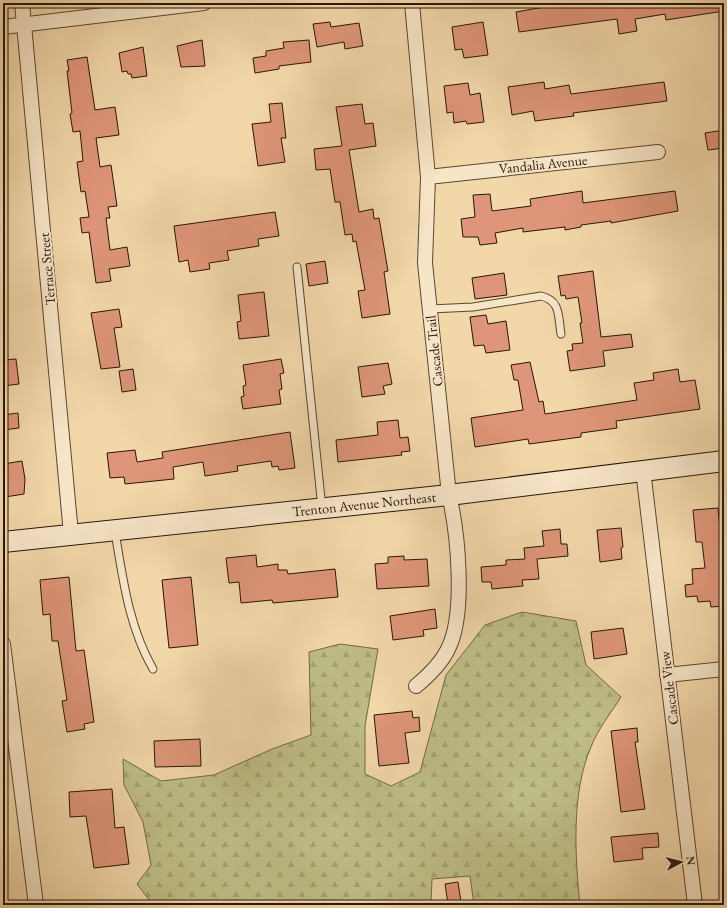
<svg xmlns="http://www.w3.org/2000/svg" width="727" height="908" font-family="'EB Garamond',serif">
	<style>
		.forest { fill: url(#forest-firs); stroke: #726a48 }
		.building { fill: #df9579; stroke: #27170c }
		.lines { fill: none; stroke-linecap: round; stroke-linejoin: round }
		.lane-casing { stroke: #5a4733; stroke-width: 9 }
		.street-casing { stroke: #5a4733; stroke-width: 16 }
		.secondary-casing { stroke: #27170c; stroke-width: 22 }
		.lane { stroke: #f7e5c7; stroke-width: 7 }
		.street { stroke: #f7e5c7; stroke-width: 14 }
		.secondary { stroke: #f7e5c7; stroke-width: 20 }
		.labels { text-anchor: middle; dominant-baseline: central; stroke-width: 4; stroke-linejoin: round; paint-order: stroke }
		.street-label { font-size: 14px; fill: #27170c; stroke: #f7e5c7 }
	</style>
	<defs>
		<pattern id="forest-firs" width="22" height="20" patternUnits="userSpaceOnUse"><rect width="22" height="20" fill="#bebd85"/><path d="M5 1l3.5 6h-7zM16 11l3.5 6h-7z" fill="#a3a272"/></pattern>
	</defs>
	<rect width="100%" height="100%" fill="#f2d7a9"/>
	<filter id="stains"><feTurbulence type="fractalNoise" baseFrequency=".005" numOctaves="4"/><feColorMatrix values="0 0 0 0 .2 0 0 0 0 .09 0 0 0 0 .02 0 0 0 .5 -.17"/></filter>
	<radialGradient id="worn" r=".72"><stop offset=".6" stop-color="#630" stop-opacity="0"/><stop offset="1" stop-color="#630" stop-opacity=".3"/></radialGradient>
	<path class="forest" d="M 522,612 L 576,621 L 586,665 L 621,697 C 611,713 598,729 591,747 C 571,793 575,856 580,905 L 474,905 L 470,876 L 432,879 L 431,905 L 153,905 L 137,884 L 151,865 L 143,822 L 124,785 L 123,759 L 161,781 L 214,775 L 272,749 L 311,735 L 309,652 L 340,644 L 378,649 L 365,726 L 365,774 L 391,786 L 420,772 L 446,675 L 485,625 Z"/>
	<g class="building">
		<polygon points="567,3 724,3 724,11 666,20 665,14 635,19 637,31 619,34 617,19 519,32 516,12"/>
		<polygon points="330,22 331,27 359,23 363,46 345,49 344,42 317,47 313,24"/>
		<polygon points="483,22 488,55 464,58 462,49 455,50 452,27"/>
		<polygon points="202,40 205,66 181,67 177,46"/>
		<polygon points="309,40 311,62 279,66 279,69 255,73 253,58 266,56 266,51 284,48 283,42"/>
		<polygon points="143,47 147,76 132,78 131,74 128,74 127,71 122,72 119,53"/>
		<polygon points="87,57 95,110 115,107 119,135 96,138 100,167 111,165 117,206 108,207 110,218 106,218 110,250 127,247 130,266 109,269 111,281 96,283 89,232 82,233 80,218 89,217 85,191 81,192 77,162 83,161 80,131 73,132 70,114 72,113 67,71 69,71 67,60"/>
		<polygon points="544,82 545,89 569,85 571,94 664,82 667,101 573,113 574,116 535,121 533,111 512,115 508,87"/>
		<polygon points="468,83 470,95 480,93 484,122 467,124 466,121 454,123 453,112 447,113 444,86"/>
		<polygon points="282,103 286,138 281,138 285,162 258,166 252,124 271,122 269,104"/>
		<polygon points="362,104 365,124 373,123 376,146 349,150 359,212 373,209 374,219 379,218 388,271 384,272 390,314 362,318 358,291 365,290 356,241 353,242 352,234 345,235 340,202 335,202 330,169 316,170 314,149 342,146 336,107"/>
		<polygon points="724,130 724,148 708,150 705,133"/>
		<polygon points="582,191 583,203 675,191 678,211 611,223 611,221 581,225 581,227 565,230 565,227 523,232 523,228 495,233 497,243 480,245 478,237 463,237 461,219 475,217 473,195 490,194 492,211 531,206 530,199"/>
		<polygon points="275,212 279,236 258,239 259,246 227,251 229,260 209,263 210,269 190,272 188,260 179,262 174,226"/>
		<polygon points="325,261 328,283 309,286 306,264"/>
		<polygon points="593,271 601,337 631,334 633,347 603,351 605,366 570,371 567,351 573,350 572,344 583,343 580,323 582,323 578,297 566,299 565,295 561,296 558,276"/>
		<polygon points="504,273 507,295 475,299 472,278"/>
		<polygon points="264,292 269,336 239,339 237,322 241,321 238,295"/>
		<polygon points="119,309 122,327 114,328 120,367 101,369 91,313"/>
		<polygon points="486,315 488,324 506,321 510,350 486,353 484,345 474,346 470,317"/>
		<polygon points="16,359 19,384 3,386 3,360"/>
		<polygon points="281,359 284,373 280,374 282,389 279,390 281,404 243,409 241,397 244,396 243,386 246,385 243,365"/>
		<polygon points="530,362 539,402 543,401 545,414 637,400 634,383 654,380 653,373 678,369 680,382 695,380 700,409 616,421 617,428 581,433 581,437 529,444 528,439 475,447 471,418 523,410 518,380 514,380 511,365"/>
		<polygon points="388,363 392,384 383,386 385,394 362,397 358,367"/>
		<polygon points="133,369 136,390 122,392 119,371"/>
		<polygon points="18,413 19,428 3,430 3,415"/>
		<polygon points="398,420 400,438 408,437 410,451 401,452 402,455 338,462 336,440 378,435 377,422"/>
		<polygon points="290,432 295,468 279,470 278,466 272,467 271,461 237,466 238,471 205,476 203,462 173,467 174,479 125,484 124,477 110,478 107,453 135,450 137,462 163,458 162,452"/>
		<polygon points="22,461 25,479 24,494 5,497 3,464"/>
		<polygon points="718,508 724,566 724,606 711,607 710,601 698,602 697,596 686,597 685,585 693,584 692,569 705,568 702,542 696,542 693,510"/>
		<polygon points="621,528 623,547 621,548 622,559 600,562 597,530"/>
		<polygon points="560,529 561,544 567,544 568,556 537,559 539,579 522,580 523,586 492,589 491,582 482,582 481,567 506,565 506,560 525,559 524,548 544,546 542,531"/>
		<polygon points="256,555 257,567 278,564 278,570 287,570 288,574 335,569 338,597 273,603 272,600 241,603 239,582 229,583 226,558"/>
		<polygon points="404,556 404,560 427,559 429,586 377,589 375,564 388,563 388,557"/>
		<polygon points="69,577 76,651 84,650 94,722 84,724 85,729 67,732 62,701 67,700 58,641 52,641 50,614 43,615 40,580"/>
		<polygon points="191,577 198,645 169,648 162,580"/>
		<polygon points="435,609 437,628 423,630 424,636 393,640 390,616"/>
		<polygon points="623,628 627,654 594,659 591,632"/>
		<polygon points="412,711 413,718 419,717 420,731 405,733 409,763 379,766 374,715"/>
		<polygon points="637,728 638,742 635,742 645,809 621,812 611,731"/>
		<polygon points="200,739 201,766 155,767 154,741"/>
		<polygon points="112,789 115,828 124,827 129,864 94,868 86,816 70,817 69,792"/>
		<polygon points="658,833 659,847 642,848 643,859 614,862 611,837"/>
		<polygon points="458,882 461,902 448,904 445,884"/>
	</g>
	<g class="lines">
		<g class="lane-casing">
			<g id="lane">
				<polyline points="297,267 322,508"/>
				<path d="M 430,309 L 473,307 L 541,296 C 561,301 558,316 561,334"/>
				<path d="M 115,532 C 123,580 129,627 153,669"/>
			</g>
		</g>
		<g class="street-casing">
			<g id="street">
				<polyline points="22,3 71,534"/>
				<path d="M 412,3 L 428,177 L 425,263 L 449,495 C 458,533 466,614 448,649 C 441,664 428,676 416,686"/>
				<polyline points="3,27 204,3"/>
				<polyline points="428,177 658,152"/>
				<polyline points="643,470 695,905"/>
				<polyline points="3,644 36,905"/>
				<polyline points="667,675 724,669"/>
			</g>
		</g>
		<g class="secondary-casing">
			<polyline id="secondary" points="3,542 449,495 724,461"/>
		</g>
		<use href="#lane" class="lane"/>
		<use href="#street" class="street"/>
		<use href="#secondary" class="secondary"/>
	</g>
	<g class="labels">
		<g class="street-label">
			<text transform="translate(543 164) rotate(-6)">Vandalia Avenue</text>
			<text transform="translate(47 269) rotate(-95)">Terrace Street</text>
			<text transform="translate(434 351) rotate(-96)">Cascade Trail</text>
			<text transform="translate(364 504) rotate(-6)">Trenton Avenue Northeast</text>
			<text transform="translate(669 688) rotate(-97)">Cascade View</text>
		</g>
	</g>
	<rect width="727" height="908" fill="none" stroke="#f2d7a9" stroke-width="16"/>
	<rect x="4" y="4" width="719" height="900" fill="none" stroke="#27170c" stroke-width="2"/>
	<rect x="8" y="8" width="711" height="892" fill="none" stroke="#27170c"/>
	<g transform="translate(681 862) rotate(83)" stroke="#f7e5c7" stroke-width="3" paint-order="stroke">
	<path d="M0-3L7 15L0 10L-7 15Z" fill="#27170c"/>
	<text y="-6" font-size="11" font-weight="bold" text-anchor="middle" fill="#27170c">N</text>
	</g>
	<rect width="100%" height="100%" filter="url(#stains)"/>
	<rect width="100%" height="100%" fill="url(#worn)"/>
</svg>
